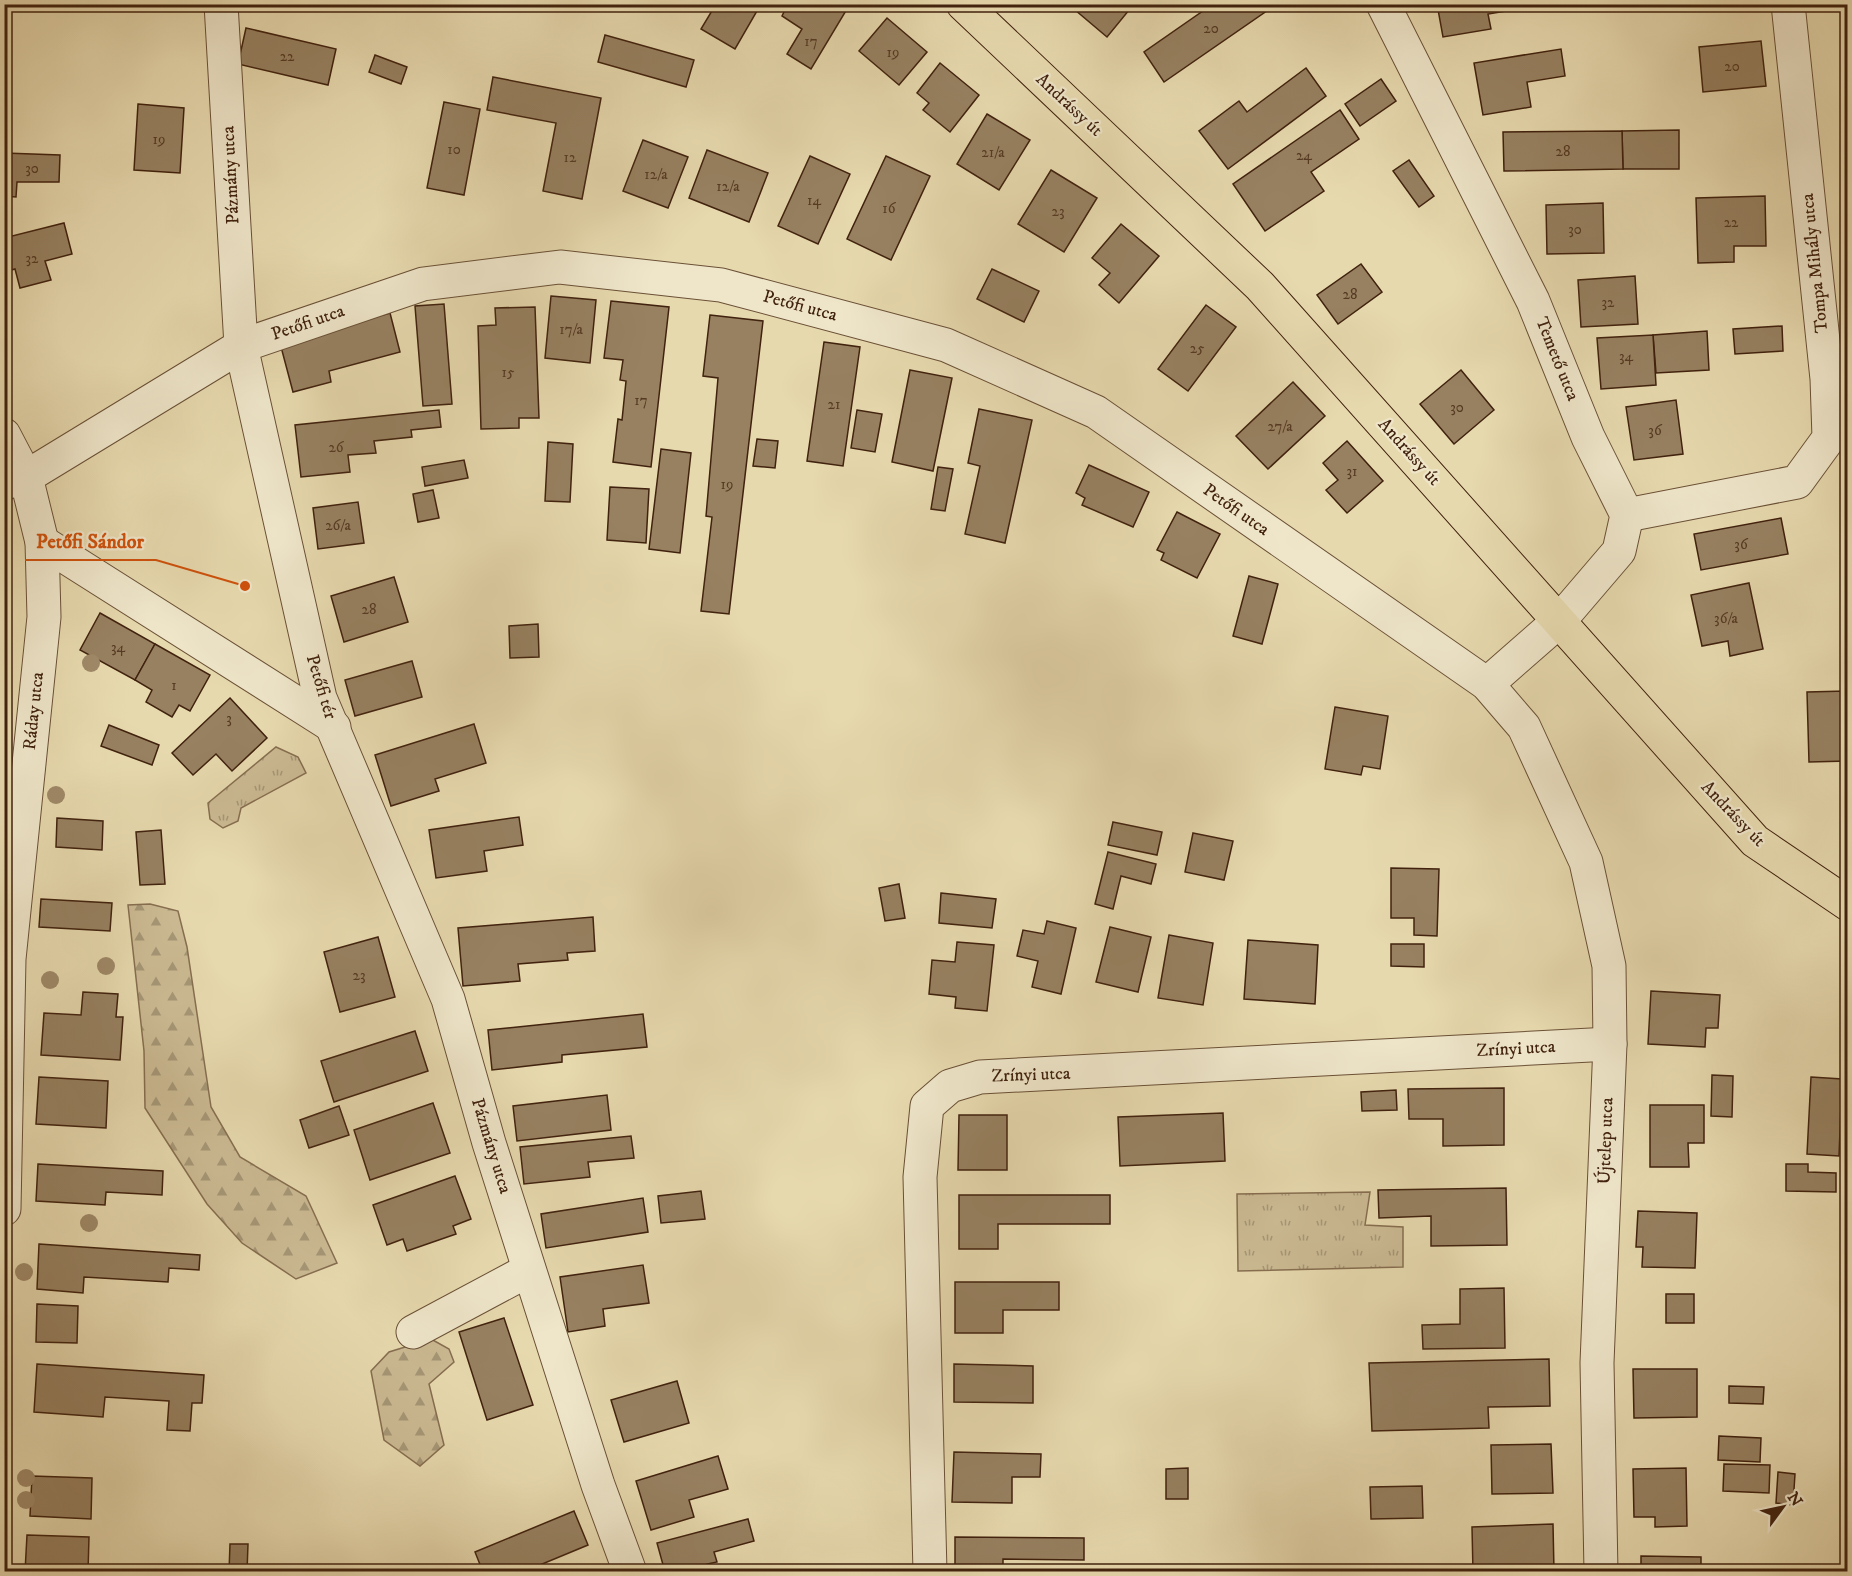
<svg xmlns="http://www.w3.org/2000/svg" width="1852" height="1576" font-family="'IM FELL DW Pica',serif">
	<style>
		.grass { fill: url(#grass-tufts); stroke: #866e50; stroke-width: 1.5 }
		.forest { fill: url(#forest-firs); stroke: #866e50; stroke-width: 1.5 }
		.building { fill: #978161; stroke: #41220e; stroke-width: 1.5 }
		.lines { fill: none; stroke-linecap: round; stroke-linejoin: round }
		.minor-casing { stroke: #6a5036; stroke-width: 35 }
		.major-casing { stroke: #41220e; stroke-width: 35 }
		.minor { stroke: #efe6ca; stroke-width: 33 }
		.major { stroke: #e7d9ae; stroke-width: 33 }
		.tree { fill: #9f8968 }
		.labels { text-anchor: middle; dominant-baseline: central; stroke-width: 4.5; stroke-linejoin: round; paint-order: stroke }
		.number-label { font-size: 15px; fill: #563a23 }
		.street-label { font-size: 18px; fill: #41220e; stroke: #efe6ca }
		.leader { fill: none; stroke: #cf510c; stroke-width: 2 }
		.callout-dot { fill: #cf510c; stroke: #efe6ca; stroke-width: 2 }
		.callout-label { font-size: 20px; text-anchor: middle; font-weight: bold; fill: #cf510c; stroke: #efe6ca; stroke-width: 4.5; stroke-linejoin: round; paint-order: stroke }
	</style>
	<defs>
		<pattern id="grass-tufts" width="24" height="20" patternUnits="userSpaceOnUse" patternTransform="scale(1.5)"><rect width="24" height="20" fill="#cbba93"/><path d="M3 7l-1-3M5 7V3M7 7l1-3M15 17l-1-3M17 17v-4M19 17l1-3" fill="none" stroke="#a69776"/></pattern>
		<pattern id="forest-firs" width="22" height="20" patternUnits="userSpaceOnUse" patternTransform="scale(1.5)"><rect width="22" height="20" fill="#cbba93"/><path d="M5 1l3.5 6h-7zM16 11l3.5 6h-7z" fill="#a69776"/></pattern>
	</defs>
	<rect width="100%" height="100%" fill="#e7d9ae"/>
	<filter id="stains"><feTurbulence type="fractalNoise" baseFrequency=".00333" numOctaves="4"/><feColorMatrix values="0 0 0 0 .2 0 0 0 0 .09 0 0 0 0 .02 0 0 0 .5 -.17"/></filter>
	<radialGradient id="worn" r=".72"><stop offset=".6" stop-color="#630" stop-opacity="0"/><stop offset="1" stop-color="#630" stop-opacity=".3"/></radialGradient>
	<g class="grass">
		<polygon points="276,747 298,757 306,773 241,808 238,821 223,828 210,819 208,803"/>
		<polygon points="1370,1192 1365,1225 1403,1227 1403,1267 1238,1271 1237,1194"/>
	</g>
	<g class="forest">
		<polygon points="150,904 178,911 187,947 211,1107 240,1157 306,1196 337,1263 296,1279 242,1243 207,1204 145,1108 144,1051 128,905"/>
		<polygon points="431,1339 449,1349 454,1362 429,1384 444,1445 420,1466 384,1440 371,1371 389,1352"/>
	</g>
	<g class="building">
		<polygon points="116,4 152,4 152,9"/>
		<polygon points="716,4 761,4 735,49 701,29"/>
		<polygon points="788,4 850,4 811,69 787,54 802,29 782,16"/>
		<polygon points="1068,4 1134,4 1107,37"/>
		<polygon points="1213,4 1277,4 1164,82 1144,52"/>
		<polygon points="1437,4 1536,4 1536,6 1488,14 1491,29 1443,37"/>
		<polygon points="1665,4 1718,4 1665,10"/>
		<polygon points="887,18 927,52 899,85 859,51"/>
		<polygon points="246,28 336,49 328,85 238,64"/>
		<rect x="4" y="35" width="6" height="41"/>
		<polygon points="605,35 694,60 686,87 598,62"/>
		<polygon points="1761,41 1766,86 1703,92 1699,47"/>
		<polygon points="1561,49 1565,76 1527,82 1531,107 1483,115 1474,63"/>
		<polygon points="375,55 407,67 401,84 369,72"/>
		<polygon points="940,63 979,95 950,132 923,110 929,103 917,93"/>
		<polygon points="1306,68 1326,96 1228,169 1199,131 1239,101 1247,112"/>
		<polygon points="493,77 601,98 582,199 543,191 556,123 487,110"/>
		<polygon points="1381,79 1396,101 1360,126 1345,104"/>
		<polygon points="444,102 480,109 464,195 427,188"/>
		<polygon points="138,104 184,108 180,173 134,170"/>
		<polygon points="1340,110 1359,139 1311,172 1324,191 1265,231 1233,184"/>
		<polygon points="987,114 1030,140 999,190 957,164"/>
		<polygon points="1679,130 1679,169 1623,169 1622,131"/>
		<polygon points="1622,131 1623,169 1504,171 1503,132"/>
		<polygon points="643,140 688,157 668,208 623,191"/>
		<polygon points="707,150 768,173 749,222 689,198"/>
		<polygon points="4,153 60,155 59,182 17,182 16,197 4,196"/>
		<polygon points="810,156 850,174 818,244 778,226"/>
		<polygon points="886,156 930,176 891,260 847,239"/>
		<polygon points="1409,160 1434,196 1419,207 1393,171"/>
		<polygon points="1051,170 1097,198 1064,252 1018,224"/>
		<polygon points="1765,196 1766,246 1734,246 1734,262 1698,263 1696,198"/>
		<polygon points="1603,203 1604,253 1547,254 1546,205"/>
		<polygon points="64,223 72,254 45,261 51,280 20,288 15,269 4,272 4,238"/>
		<polygon points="1121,224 1159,256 1119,303 1099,285 1110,273 1092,258"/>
		<polygon points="1361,264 1382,292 1338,324 1317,295"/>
		<polygon points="992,269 1039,291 1024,322 977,299"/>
		<polygon points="1635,276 1638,324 1581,327 1578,280"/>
		<polygon points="551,296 596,300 590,363 545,358"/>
		<polygon points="611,301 669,307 651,467 613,462 618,419 622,420 626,381 620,380 623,360 604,358"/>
		<polygon points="444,304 452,404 423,406 415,306"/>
		<polygon points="1206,305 1236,327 1188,391 1158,369"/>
		<polygon points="535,307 539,418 519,418 519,428 481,429 478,326 496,325 495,308"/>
		<polygon points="390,313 400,352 329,371 331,382 293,392 280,343"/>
		<polygon points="710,315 763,321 729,614 701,611 712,517 706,516 718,378 703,376"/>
		<polygon points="1782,326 1783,351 1735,354 1733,329"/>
		<polygon points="1707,331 1709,370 1656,373 1653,335"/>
		<polygon points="1653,335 1656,385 1601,389 1597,338"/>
		<polygon points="824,342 860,347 843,466 807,461"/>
		<polygon points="910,370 952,378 933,471 892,462"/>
		<polygon points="1461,370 1494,410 1454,444 1420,404"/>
		<polygon points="1293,382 1325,416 1268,469 1236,436"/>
		<polygon points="1676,400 1683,454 1634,460 1626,407"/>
		<polygon points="979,409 1032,420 1005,543 965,534 980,466 968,463"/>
		<polygon points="439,410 441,427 411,430 412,437 374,441 376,453 348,455 350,472 301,477 295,425"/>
		<polygon points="857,410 882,414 875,452 851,448"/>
		<polygon points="757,439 778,441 775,468 753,466"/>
		<polygon points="1347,441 1383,481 1347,513 1326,490 1338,480 1323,463"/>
		<polygon points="548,442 573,444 570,502 545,501"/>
		<polygon points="661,449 691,453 680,553 649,549"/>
		<polygon points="464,460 468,478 425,486 422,467"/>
		<polygon points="1089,465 1149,492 1133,527 1082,505 1085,498 1076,493"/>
		<polygon points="938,467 953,469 945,511 931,509"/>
		<polygon points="610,487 649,489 646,543 607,540"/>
		<polygon points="433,490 439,518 418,522 413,494"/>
		<polygon points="358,502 364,543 318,549 313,508"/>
		<polygon points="1177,512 1220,534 1197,578 1161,560 1164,553 1157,550"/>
		<polygon points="1781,518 1788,554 1701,570 1694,534"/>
		<polygon points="1249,576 1278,584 1262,644 1233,636"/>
		<polygon points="394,577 408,622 344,642 331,596"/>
		<polygon points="1749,583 1763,649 1730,656 1728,641 1702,646 1691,595"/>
		<polygon points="100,613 155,644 135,680 80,650"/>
		<polygon points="538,624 539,657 510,658 509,626"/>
		<polygon points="155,644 210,675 190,711 179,705 172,717 146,702 152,690 135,680"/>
		<polygon points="412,661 422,697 355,716 345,680"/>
		<polygon points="1846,691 1848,761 1809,762 1807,692"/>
		<polygon points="230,698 267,738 232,771 216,754 193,775 172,753"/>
		<polygon points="1335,707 1388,716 1380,769 1363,766 1361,775 1325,769"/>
		<polygon points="474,724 486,763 435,779 439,791 391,806 375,755"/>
		<polygon points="109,725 159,745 152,765 101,746"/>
		<polygon points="519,817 523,845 484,851 487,871 436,878 429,830"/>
		<polygon points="57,818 103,821 102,850 56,847"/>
		<polygon points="1113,822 1162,832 1157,855 1108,845"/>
		<polygon points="161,830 165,884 140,885 136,832"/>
		<polygon points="1193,833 1233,841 1224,880 1185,872"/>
		<polygon points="1108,852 1156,864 1151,884 1121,876 1113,909 1095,904"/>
		<polygon points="1391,868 1439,869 1437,936 1414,935 1414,918 1391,918"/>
		<polygon points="899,884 905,918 885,921 879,888"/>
		<polygon points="941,893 996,899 992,928 939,923"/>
		<polygon points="41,899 112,903 110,931 39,927"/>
		<polygon points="593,917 595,951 567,953 568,960 518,964 520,981 463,986 458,928"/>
		<polygon points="1047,921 1076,928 1061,994 1032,987 1038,961 1017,956 1023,930 1044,934"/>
		<polygon points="1110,927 1151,937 1138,992 1096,982"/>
		<polygon points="1169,935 1213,943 1203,1005 1158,998"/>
		<polygon points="378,937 395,997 340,1012 324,952"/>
		<polygon points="1248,940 1318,945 1315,1004 1244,999"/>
		<polygon points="957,942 994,945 987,1011 955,1008 956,997 929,994 932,960 955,962"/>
		<polygon points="1391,944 1424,944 1424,967 1391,966"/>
		<polygon points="1651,991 1720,995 1718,1028 1706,1028 1705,1047 1648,1044"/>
		<polygon points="83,992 118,994 116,1017 123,1017 120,1060 41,1055 44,1013 81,1015"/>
		<polygon points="643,1014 647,1047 562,1055 562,1062 492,1070 488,1030"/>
		<polygon points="415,1031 428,1071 334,1102 321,1061"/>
		<polygon points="1712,1075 1733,1076 1732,1117 1711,1116"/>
		<polygon points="39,1077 108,1081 106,1128 36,1124"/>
		<polygon points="1811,1077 1842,1079 1839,1156 1807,1154"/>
		<polygon points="1504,1088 1504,1145 1443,1146 1443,1119 1409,1119 1408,1089"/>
		<polygon points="1396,1090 1397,1110 1362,1111 1361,1092"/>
		<polygon points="607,1095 611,1130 517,1141 513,1106"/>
		<polygon points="433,1103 450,1153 370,1180 354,1130"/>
		<polygon points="1650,1105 1704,1105 1704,1143 1688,1143 1689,1167 1650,1167"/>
		<polygon points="339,1106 349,1135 309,1148 300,1120"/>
		<polygon points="1223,1113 1225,1161 1120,1166 1118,1117"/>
		<polygon points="959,1115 1007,1115 1007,1170 958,1170"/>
		<polygon points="631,1136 634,1158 588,1162 590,1177 524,1184 520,1147"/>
		<polygon points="38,1164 163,1171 162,1195 106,1192 105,1205 36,1201"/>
		<polygon points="1786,1164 1808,1164 1808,1172 1836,1173 1836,1192 1786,1191"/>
		<polygon points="455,1176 471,1219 453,1226 456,1234 407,1251 403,1239 387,1245 373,1205"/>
		<polygon points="1506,1188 1507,1245 1431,1246 1431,1216 1379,1218 1378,1190"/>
		<polygon points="701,1191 705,1219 661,1223 658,1196"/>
		<polygon points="959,1195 1110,1195 1110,1224 998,1224 998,1249 959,1249"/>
		<polygon points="643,1198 648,1232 546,1248 541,1214"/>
		<polygon points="1638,1211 1697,1213 1695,1268 1642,1267 1643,1247 1636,1247"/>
		<polygon points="39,1244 200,1255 199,1270 169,1268 168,1282 84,1277 83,1293 37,1289"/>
		<polygon points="643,1265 649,1303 603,1309 605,1326 568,1332 560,1277"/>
		<polygon points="955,1282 1059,1282 1059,1310 1003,1310 1003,1333 955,1333"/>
		<polygon points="1504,1288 1505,1348 1423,1349 1422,1325 1460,1324 1460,1289"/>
		<rect x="1666" y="1294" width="28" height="29"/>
		<polygon points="37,1304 78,1306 77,1343 36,1342"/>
		<polygon points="504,1318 533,1405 487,1420 459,1332"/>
		<polygon points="1549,1359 1550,1406 1488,1407 1489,1428 1372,1431 1369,1363"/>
		<polygon points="37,1364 204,1375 202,1403 192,1403 190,1431 167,1430 169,1401 105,1397 103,1417 34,1412"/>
		<polygon points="954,1364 1033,1366 1033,1403 954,1402"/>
		<polygon points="1633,1369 1697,1369 1697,1417 1634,1418"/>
		<polygon points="677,1381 689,1423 624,1442 611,1400"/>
		<polygon points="1729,1386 1764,1387 1763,1404 1729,1403"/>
		<polygon points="1719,1436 1761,1438 1760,1462 1718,1460"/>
		<polygon points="1551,1444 1553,1493 1492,1494 1491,1445"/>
		<polygon points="954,1452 1041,1454 1040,1477 1012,1477 1012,1503 952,1502"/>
		<polygon points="718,1456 728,1489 689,1500 694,1517 651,1530 636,1481"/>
		<polygon points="1724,1464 1770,1465 1769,1493 1723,1491"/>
		<polygon points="1188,1468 1188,1499 1166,1499 1166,1469"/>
		<polygon points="1686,1468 1687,1526 1655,1527 1655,1517 1634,1517 1633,1469"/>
		<polygon points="1778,1472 1795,1474 1793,1505 1776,1503"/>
		<polygon points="32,1476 92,1478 91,1519 30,1516"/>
		<polygon points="1422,1486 1423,1518 1371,1519 1370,1487"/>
		<polygon points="574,1511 588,1545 523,1572 483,1572 475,1552"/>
		<polygon points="748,1519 754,1541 714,1552 717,1562 707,1564 709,1572 665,1572 657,1543"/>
		<polygon points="1553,1524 1554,1572 1473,1572 1472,1527"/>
		<polygon points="27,1535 89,1537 88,1572 25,1572"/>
		<polygon points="955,1537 1084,1538 1084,1560 1003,1559 1003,1572 955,1572"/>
		<polygon points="230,1544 248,1544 247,1572 229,1572"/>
		<polygon points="1641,1556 1701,1557 1701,1572 1641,1572"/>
	</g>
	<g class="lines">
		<g class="minor-casing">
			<g id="minor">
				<polyline points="221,4 241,346 320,698 448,999 489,1143 598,1485 630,1572"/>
				<polyline points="1383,4 1533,301 1588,437 1627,515 1619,551 1560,620 1487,684"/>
				<polyline points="4,435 26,477 42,542 44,617 9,959 4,1209"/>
				<polyline points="4,483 26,477 241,346 423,284 560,267 721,285 946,345 1096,412 1487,684 1524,727 1586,862 1609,966 1610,1044 1597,1363 1601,1572"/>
				<polyline points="1627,515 1797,482 1829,438 1827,379 1788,4"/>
				<polyline points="42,542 334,727"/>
				<polyline points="413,1332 529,1270"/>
				<polyline points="930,1572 920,1177 927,1106 950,1086 980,1077 1610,1044"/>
			</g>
		</g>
		<g class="major-casing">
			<polyline id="major" points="963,4 1260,286 1755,841 1848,904"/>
		</g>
		<use href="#minor" class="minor"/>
		<use href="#major" class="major"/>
	</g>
	<g class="tree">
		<circle cx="91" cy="663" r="9"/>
		<circle cx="56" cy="795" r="9"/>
		<circle cx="106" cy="966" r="9"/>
		<circle cx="50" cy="980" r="9"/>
		<circle cx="89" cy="1223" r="9"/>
		<circle cx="24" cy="1272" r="9"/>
		<circle cx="26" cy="1478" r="9"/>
		<circle cx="26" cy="1500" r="9"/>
	</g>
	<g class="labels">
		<g class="number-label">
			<text x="1211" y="28">20</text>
			<text x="811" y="41">17</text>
			<text x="893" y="52">19</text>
			<text x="287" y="56">22</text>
			<text x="1732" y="66">20</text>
			<text x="159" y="139">19</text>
			<text x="454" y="149">10</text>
			<text x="1563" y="151">28</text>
			<text x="993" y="152">21/a</text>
			<text x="1304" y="155">24</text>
			<text x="570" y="157">12</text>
			<text x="32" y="168">30</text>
			<text x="656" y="174">12/a</text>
			<text x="728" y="186">12/a</text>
			<text x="814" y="200">14</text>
			<text x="889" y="208">16</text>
			<text x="1058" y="211">23</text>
			<text x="1731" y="222">22</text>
			<text x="1575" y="229">30</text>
			<text x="32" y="258">32</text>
			<text x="1350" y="294">28</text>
			<text x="1608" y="302">32</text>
			<text x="571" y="329">17/a</text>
			<text x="1197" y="348">25</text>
			<text x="1626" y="356">34</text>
			<text x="508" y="372">15</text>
			<text x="641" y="400">17</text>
			<text x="834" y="404">21</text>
			<text x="1457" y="407">30</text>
			<text x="1280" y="426">27/a</text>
			<text x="1655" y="430">36</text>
			<text x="336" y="447">26</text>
			<text x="1352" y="471">31</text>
			<text x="727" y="484">19</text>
			<text x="338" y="525">26/a</text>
			<text x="1741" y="544">36</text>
			<text x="369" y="609">28</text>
			<text x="1726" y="618">36/a</text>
			<text x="118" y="647">34</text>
			<text x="174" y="685">1</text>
			<text x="229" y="718">3</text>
			<text x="359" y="975">23</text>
		</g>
		<g class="street-label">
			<text transform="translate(1069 105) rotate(43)">Andrássy út</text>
			<text transform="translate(231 175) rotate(-93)">Pázmány utca</text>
			<text transform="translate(1815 263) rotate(-96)">Tompa Mihály utca</text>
			<text transform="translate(800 306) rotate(15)">Petőfi utca</text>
			<text transform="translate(308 323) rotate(-19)">Petőfi utca</text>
			<text transform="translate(1557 359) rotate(68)">Temető utca</text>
			<text transform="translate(1409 452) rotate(48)">Andrássy út</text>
			<text transform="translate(1236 510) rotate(35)">Petőfi utca</text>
			<text transform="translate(321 687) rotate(73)">Petőfi tér</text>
			<text transform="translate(34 711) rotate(-84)">Ráday utca</text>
			<text transform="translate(1733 814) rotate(46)">Andrássy út</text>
			<text transform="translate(1516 1049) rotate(-3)">Zrínyi utca</text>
			<text transform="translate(1031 1075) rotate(-2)">Zrínyi utca</text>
			<text transform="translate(1606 1141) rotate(-88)">Újtelep utca</text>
			<text transform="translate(491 1146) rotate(73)">Pázmány utca</text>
		</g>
	</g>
	<path class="leader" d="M245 586L156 560H25"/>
	<circle class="callout-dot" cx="245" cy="586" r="6"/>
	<g class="callout-label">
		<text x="90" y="548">Petőfi Sándor</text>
	</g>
	<rect width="1852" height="1576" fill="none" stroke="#e7d9ae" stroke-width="24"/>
	<rect x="6" y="6" width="1840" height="1564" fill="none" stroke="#41220e" stroke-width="3"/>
	<rect x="12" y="12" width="1828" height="1552" fill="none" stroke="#41220e" stroke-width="1.5"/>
	<g transform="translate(1783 1507) rotate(57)" stroke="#efe6ca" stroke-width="4.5" paint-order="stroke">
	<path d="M0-4.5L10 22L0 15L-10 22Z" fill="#41220e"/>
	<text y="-9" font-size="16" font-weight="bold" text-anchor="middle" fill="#41220e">N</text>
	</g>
	<rect width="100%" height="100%" filter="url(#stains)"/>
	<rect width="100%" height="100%" fill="url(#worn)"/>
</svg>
